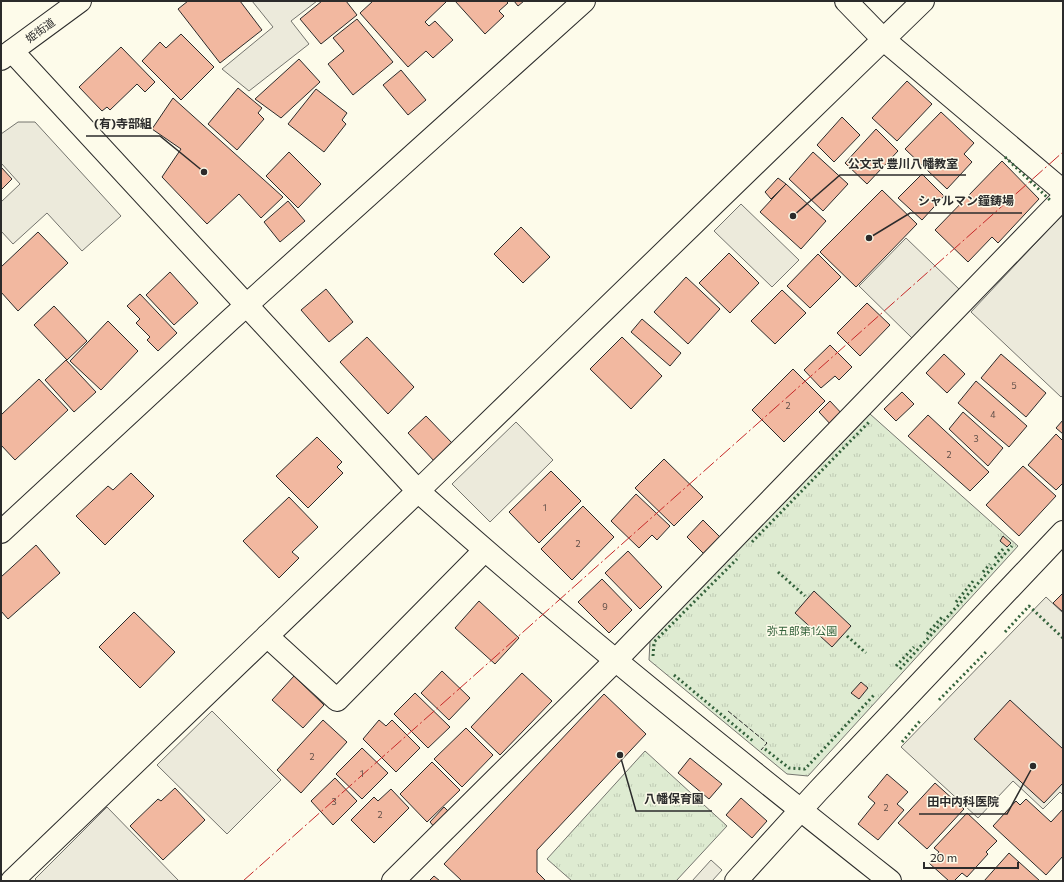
<svg xmlns="http://www.w3.org/2000/svg" width="1064" height="882" font-family="Commissioner,'Noto Sans JP',sans-serif">
	<style>
		.grass { fill: url(#grass-tufts); stroke: #74746e }
		.parking { fill: #eceadb; stroke: #74746e }
		.building { fill: #f2b8a0; stroke: #2b2b2b }
		.lines { fill: none; stroke-linecap: round; stroke-linejoin: round }
		.street-casing { stroke: #2b2b2b; stroke-width: 24 }
		.secondary-casing { stroke: #2b2b2b; stroke-width: 24 }
		.primary-casing { stroke: #2b2b2b; stroke-width: 24 }
		.street { stroke: #fdfbea; stroke-width: 22 }
		.secondary { stroke: #fdfbea; stroke-width: 22 }
		.primary { stroke: #fdfbea; stroke-width: 22 }
		.hedge { stroke: #34623c; stroke-width: 3; stroke-dasharray: 2 3; stroke-linecap: butt }
		.fence { stroke: #2b2b2b; stroke-width: 1; stroke-dasharray: 5 2; stroke-linecap: butt }
		.power { stroke: #c62828; stroke-width: 1; stroke-dasharray: 14 3 2 3; stroke-linecap: butt }
		.labels { text-anchor: middle; dominant-baseline: central; stroke-width: 3; stroke-linejoin: round; paint-order: stroke }
		.number-label { font-size: 9px; fill: #5d4e48 }
		.street-label { font-size: 11px; fill: #2b2b2b; stroke: #fdfbea }
		.park-label { font-size: 11px; fill: #34623c; stroke: #fdfbea }
		.leader { fill: none; stroke: #2b2b2b; stroke-width: 1.5 }
		.callout-dot { fill: #2b2b2b; stroke: #fdfbea; stroke-width: 1.5 }
		.callout-label { font-size: 12px; text-anchor: middle; font-weight: bold; fill: #2b2b2b; stroke: #fdfbea; stroke-width: 3; stroke-linejoin: round; paint-order: stroke }
	</style>
	<defs>
		<pattern id="grass-tufts" width="24" height="20" patternUnits="userSpaceOnUse"><rect width="24" height="20" fill="#deebd1"/><path d="M3 7l-1-3M5 7V3M7 7l1-3M15 17l-1-3M17 17v-4M19 17l1-3" fill="none" stroke="#bfcab4"/></pattern>
	</defs>
	<rect width="100%" height="100%" fill="#fdfbea"/>
	<g class="grass">
		<polygon points="870,414 1018,546 808,776 787,774 649,660 650,641"/>
		<polygon points="645,751 727,826 676,881 572,881 547,859"/>
	</g>
	<g class="parking">
		<polygon points="252,1 317,1 291,21 309,44 249,91 222,69 273,27"/>
		<polygon points="18,122 35,122 121,216 82,251 47,213 13,244 1,231 1,202 20,184 1,163 1,134"/>
		<polygon points="741,204 799,260 772,287 714,231"/>
		<polygon points="1063,214 1063,395 1061,397 971,312"/>
		<polygon points="906,238 960,290 912,338 859,286"/>
		<polygon points="516,422 553,460 490,522 452,484"/>
		<polygon points="1046,597 1063,613 1063,795 1060,792 1043,809 1013,781 978,818 901,747"/>
		<polygon points="212,711 281,780 227,834 157,765"/>
		<polygon points="107,807 179,881 37,881 35,879"/>
		<polygon points="711,860 722,870 712,881 692,881"/>
	</g>
	<g class="building">
		<polygon points="188,1 240,1 262,30 220,63 178,9"/>
		<polygon points="322,1 346,1 357,15 321,44 300,19"/>
		<polygon points="373,1 445,1 446,2 425,22 429,26 435,21 453,40 433,58 426,51 408,67 360,13"/>
		<polygon points="455,1 506,1 508,3 499,11 504,16 485,34"/>
		<polygon points="514,1 524,1 518,6"/>
		<polygon points="357,19 393,62 353,95 328,64 344,51 333,38"/>
		<polygon points="181,34 214,67 181,100 142,61 160,42 166,48"/>
		<polygon points="121,47 155,82 145,92 137,84 110,110 107,107 102,111 79,87"/>
		<polygon points="299,59 320,82 281,118 255,99"/>
		<polygon points="401,70 426,100 408,115 383,85"/>
		<polygon points="907,81 932,104 897,141 872,118"/>
		<polygon points="238,88 262,108 258,113 264,119 237,150 208,124"/>
		<polygon points="316,89 347,113 342,120 346,124 324,152 288,124"/>
		<polygon points="173,98 283,197 261,218 239,194 207,224 162,177 181,149 152,129"/>
		<polygon points="941,112 974,143 964,154 972,162 947,189 905,149"/>
		<polygon points="842,117 860,135 834,162 817,145"/>
		<polygon points="876,129 898,151 867,184 845,163"/>
		<polygon points="289,152 321,184 298,208 266,176"/>
		<polygon points="813,152 848,184 823,211 789,179"/>
		<polygon points="1002,161 1039,199 998,243 992,237 968,262 935,230"/>
		<polygon points="1,167 12,179 1,190"/>
		<polygon points="922,174 944,196 922,220 898,198"/>
		<polygon points="778,178 786,184 771,199 765,192"/>
		<polygon points="786,184 826,221 801,249 760,212"/>
		<polygon points="882,190 917,224 856,287 820,252"/>
		<polygon points="288,201 305,221 280,242 264,222"/>
		<polygon points="521,227 550,257 523,283 494,254"/>
		<polygon points="38,232 68,263 18,311 1,292 1,267"/>
		<polygon points="729,253 759,283 730,313 699,283"/>
		<polygon points="818,254 841,277 810,308 787,286"/>
		<polygon points="170,272 198,303 174,325 146,295"/>
		<polygon points="686,277 720,309 688,344 654,312"/>
		<polygon points="326,289 353,322 329,342 301,310"/>
		<polygon points="782,290 806,313 775,344 751,321"/>
		<polygon points="140,294 177,333 158,351 147,340 150,337 136,323 140,319 127,306"/>
		<polygon points="867,303 890,325 860,356 837,333"/>
		<polygon points="54,306 87,341 67,360 34,325"/>
		<polygon points="642,319 681,353 670,366 631,332"/>
		<polygon points="108,321 138,351 101,390 70,361"/>
		<polygon points="367,337 414,387 388,414 340,362"/>
		<polygon points="622,337 662,376 631,409 590,369"/>
		<polygon points="830,345 852,367 839,380 835,376 821,388 804,370"/>
		<polygon points="944,354 965,374 947,393 926,373"/>
		<polygon points="1001,354 1046,393 1026,417 981,378"/>
		<polygon points="66,360 96,392 74,412 45,380"/>
		<polygon points="793,369 825,401 784,442 752,410"/>
		<polygon points="39,379 68,410 15,460 1,445 1,415"/>
		<polygon points="976,381 1027,426 1009,447 958,403"/>
		<polygon points="902,392 914,404 896,421 884,409"/>
		<polygon points="830,401 844,416 833,427 819,412"/>
		<polygon points="963,412 1003,448 988,466 949,429"/>
		<polygon points="928,415 989,472 970,491 908,436"/>
		<polygon points="426,416 453,444 435,462 408,433"/>
		<polygon points="1063,420 1063,434 1056,428"/>
		<polygon points="1056,434 1063,441 1063,483 1056,490 1028,465"/>
		<polygon points="317,437 342,462 337,467 343,473 308,508 276,476"/>
		<polygon points="664,459 703,497 674,526 635,488"/>
		<polygon points="1023,466 1056,496 1019,536 986,505"/>
		<polygon points="551,471 581,501 539,543 509,512"/>
		<polygon points="131,473 154,496 105,545 76,516 108,486 113,490"/>
		<polygon points="636,494 670,526 657,540 652,535 639,548 611,521"/>
		<polygon points="289,497 318,527 292,552 299,558 279,578 243,541"/>
		<polygon points="583,506 614,537 572,580 541,549"/>
		<polygon points="703,520 720,537 704,554 687,537"/>
		<polygon points="1003,536 1011,543 1007,547 1000,541"/>
		<polygon points="36,545 60,573 8,619 1,611 1,577"/>
		<polygon points="628,551 662,587 640,609 605,573"/>
		<polygon points="602,579 632,610 609,633 578,602"/>
		<polygon points="814,591 851,626 832,647 795,613"/>
		<polygon points="1063,593 1063,612 1053,603"/>
		<polygon points="479,601 519,638 495,664 455,628"/>
		<polygon points="134,612 175,652 140,688 99,647"/>
		<polygon points="442,671 470,698 449,720 421,693"/>
		<polygon points="522,673 552,701 500,755 471,727"/>
		<polygon points="294,676 324,705 303,728 272,700"/>
		<polygon points="861,682 868,688 859,699 851,693"/>
		<polygon points="415,693 450,727 428,748 394,714"/>
		<polygon points="604,694 646,734 537,850 537,872 546,881 462,881 444,864"/>
		<polygon points="1010,700 1063,749 1063,783 1044,803 974,739"/>
		<polygon points="323,720 347,742 301,793 277,770"/>
		<polygon points="379,720 386,726 392,720 420,748 396,772 363,739"/>
		<polygon points="466,728 493,755 462,787 434,759"/>
		<polygon points="362,748 388,773 362,799 336,774"/>
		<polygon points="690,758 722,784 709,799 678,773"/>
		<polygon points="432,762 460,790 427,822 400,794"/>
		<polygon points="887,774 908,792 897,804 904,810 878,840 858,824 875,803 868,797"/>
		<polygon points="335,778 357,801 333,825 311,801"/>
		<polygon points="935,783 964,809 927,849 898,823"/>
		<polygon points="175,788 205,820 163,860 130,826 158,799 161,801"/>
		<polygon points="391,789 409,808 374,843 351,820 374,797 378,801"/>
		<polygon points="741,798 767,821 752,838 726,815"/>
		<polygon points="1026,799 1051,822 1063,809 1063,856 1046,875 993,826 1016,801 1020,805"/>
		<polygon points="444,807 451,814 436,829 430,822"/>
		<polygon points="967,813 997,841 986,852 988,854 967,877 962,873 954,881 949,881 929,863 939,852 934,848"/>
		<polygon points="1009,853 1040,881 984,881"/>
		<polygon points="434,876 440,881 429,881"/>
	</g>
	<g class="lines">
		<g class="street-casing">
			<g id="street">
				<polyline points="846,1 883,39 1063,191"/>
				<polyline points="418,491 923,1"/>
				<polyline points="267,636 337,700 484,551"/>
				<polyline points="393,881 616,660 1063,198"/>
			</g>
		</g>
		<g class="secondary-casing">
			<g id="secondary">
				<path d="M 12,51 L 418,491 C 570,627 730,754 890,881"/>
				<polyline points="1,532 230,320 584,1"/>
				<polyline points="12,881 418,491"/>
				<polyline points="736,881 818,791 1063,532"/>
			</g>
		</g>
		<g class="primary-casing">
			<polyline id="primary" points="1,59 80,1"/>
		</g>
		<use href="#street" class="street"/>
		<use href="#secondary" class="secondary"/>
		<use href="#primary" class="primary"/>
		<g class="hedge">
			<polyline points="1005,157 1051,201"/>
			<polyline points="752,542 870,421"/>
			<polyline points="995,558 1005,547"/>
			<polyline points="778,572 805,596"/>
			<polyline points="983,572 990,564"/>
			<polyline points="956,602 974,580"/>
			<polyline points="1005,632 1029,606 1063,638"/>
			<polyline points="927,634 943,616"/>
			<polyline points="847,636 866,653"/>
			<polyline points="653,656 654,642 737,559"/>
			<polyline points="896,666 914,647"/>
			<polyline points="900,669 1012,546"/>
			<polyline points="674,675 753,741"/>
			<polyline points="939,700 986,652"/>
			<polyline points="902,742 920,721"/>
			<polyline points="765,749 789,768 805,769 874,695"/>
		</g>
		<polyline class="fence" points="728,711 767,743 761,750"/>
		<polyline class="power" points="243,881 1063,152"/>
	</g>
	<g class="labels">
		<g class="number-label">
			<text x="1014" y="385">5</text>
			<text x="788" y="405">2</text>
			<text x="993" y="414">4</text>
			<text x="976" y="438">3</text>
			<text x="949" y="454">2</text>
			<text x="545" y="507">1</text>
			<text x="578" y="543">2</text>
			<text x="605" y="606">9</text>
			<text x="312" y="756">2</text>
			<text x="362" y="773">1</text>
			<text x="334" y="801">3</text>
			<text x="886" y="807">2</text>
			<text x="380" y="814">2</text>
		</g>
		<g class="street-label">
			<text transform="translate(40 30) rotate(-36)">姫街道</text>
		</g>
		<g class="park-label">
			<text x="802" y="630">弥五郎第1公園</text>
		</g>
	</g>
	<path class="leader" d="M204 172L160 136H86M793 216L840 175H966M869 238L910 213H1022M620 755L636 811H712M1033 766L1007 814H919"/>
	<g class="callout-dot">
		<circle cx="204" cy="172" r="4"/>
		<circle cx="793" cy="216" r="4"/>
		<circle cx="869" cy="238" r="4"/>
		<circle cx="620" cy="755" r="4"/>
		<circle cx="1033" cy="766" r="4"/>
	</g>
	<g class="callout-label">
		<text x="123" y="128">(有)寺部組</text>
		<text x="903" y="168">公文式 豊川八幡教室</text>
		<text x="966" y="205">シャルマン鐘鋳場</text>
		<text x="674" y="803">八幡保育園</text>
		<text x="963" y="806">田中内科医院</text>
	</g>
	<rect width="1064" height="882" fill="none" stroke="#2b2b2b" stroke-width="4"/>
	<path d="M924 862v6h94v-6" fill="none" stroke="#2b2b2b" stroke-width="2"/>
	<text x="930" y="862" font-size="12" fill="#2b2b2b" stroke="#fdfbea" stroke-width="3" paint-order="stroke">20 m</text>
</svg>
